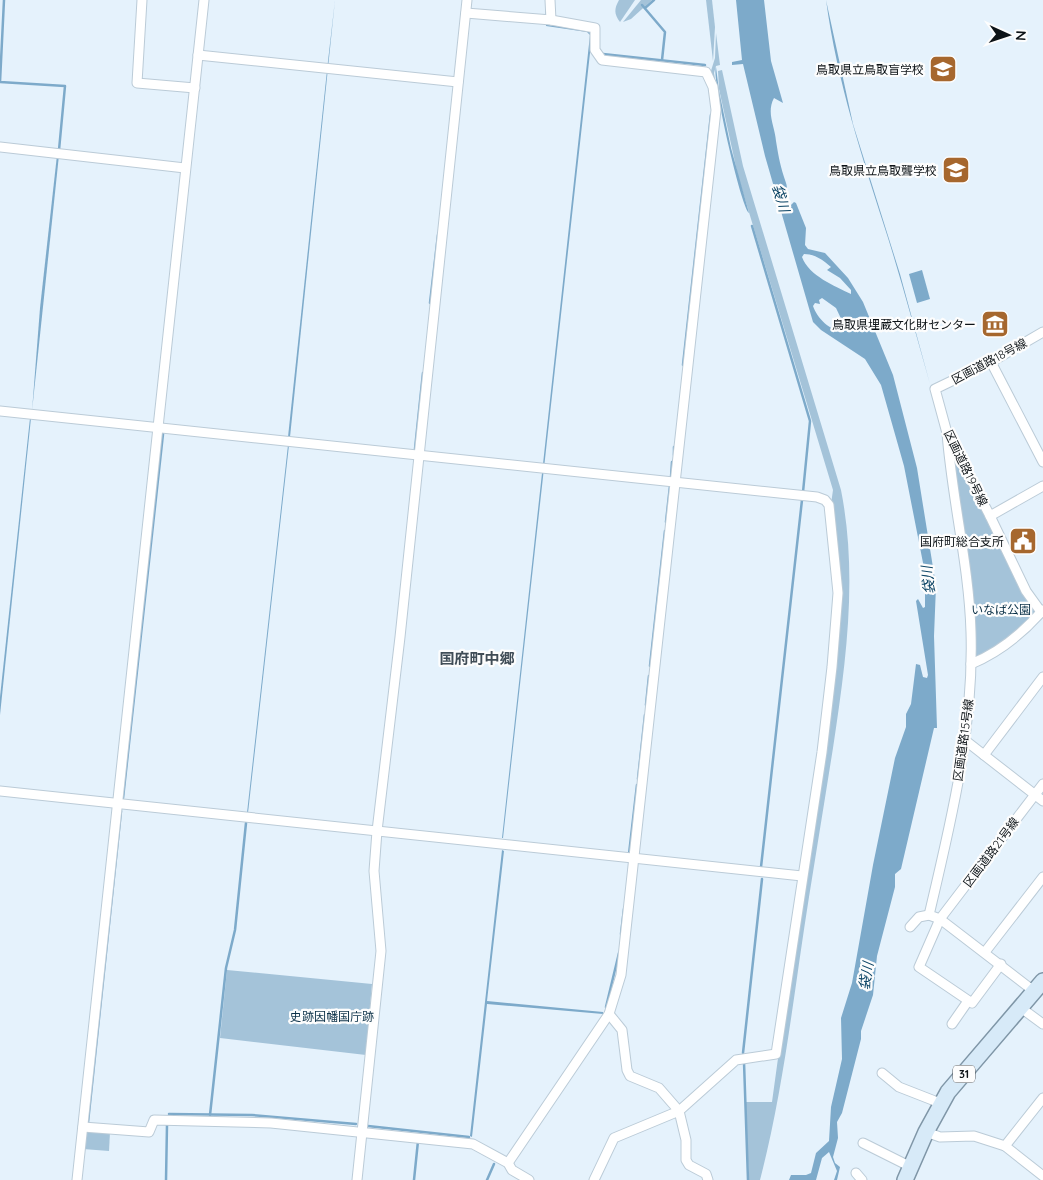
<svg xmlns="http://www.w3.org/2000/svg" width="1043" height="1180" font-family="Quicksand,'Noto Sans JP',sans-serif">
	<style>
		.green { fill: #a4c3d9 }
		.water { fill: #7daaca; fill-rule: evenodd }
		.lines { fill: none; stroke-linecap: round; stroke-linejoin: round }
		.stream { stroke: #7daaca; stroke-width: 2.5 }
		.minor-casing { stroke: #bbcbd7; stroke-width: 11 }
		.primary-casing { stroke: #7f96a7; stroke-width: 18 }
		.minor { stroke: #fff; stroke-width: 9 }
		.primary { stroke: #d7eaf8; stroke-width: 15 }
		.labels { text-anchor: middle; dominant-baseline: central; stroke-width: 4.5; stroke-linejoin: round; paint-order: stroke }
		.shield { fill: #fdfdfd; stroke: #55595c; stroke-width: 1 }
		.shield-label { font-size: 11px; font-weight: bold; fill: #0d1317 }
		.poi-label { font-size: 12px; fill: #0d1317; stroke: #fdfdfd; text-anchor: end }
		.street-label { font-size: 12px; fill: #0d1317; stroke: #fdfdfd }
		.park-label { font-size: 12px; fill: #0b3148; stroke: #fdfdfd }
		.water-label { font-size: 14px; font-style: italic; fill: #0b4465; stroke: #fdfdfd }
		.quarter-label { font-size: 15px; font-weight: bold; fill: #404d57; stroke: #fdfdfd }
	</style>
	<rect width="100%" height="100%" fill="#e5f2fc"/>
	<g class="green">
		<path d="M 619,0 L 635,0 L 620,22 C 614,14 614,9 619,0 Z"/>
		<polygon points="641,0 652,0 631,19 623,22"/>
		<polygon points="706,0 712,0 715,27 713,61"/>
		<polygon points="716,33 720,65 716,66 714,73 721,115 718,115 710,74 715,58"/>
		<path d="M 722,70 L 743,166 L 841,490 C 858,576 846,662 833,748 C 825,798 817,848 809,897 C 794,991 784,1088 760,1180 L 749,1180 L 745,1102 L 772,1102 L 837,629 L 831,504 L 833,490 L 738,176 L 719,89 L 718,71 Z"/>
		<polygon points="957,459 1038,612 1014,637 976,657 973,656 968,563 954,460"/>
		<polygon points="227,970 372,984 366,1055 220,1038"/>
		<polygon points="88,1130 110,1132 109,1151 83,1149 85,1133"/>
	</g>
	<g class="water">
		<polygon points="335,0 290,437 288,437 328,61"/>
		<polygon points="545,0 548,0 548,25 588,30 591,32 591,44 503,838 502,838 590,35 587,32 546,26"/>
		<path d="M 736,0 L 764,0 L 771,61 L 783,103 L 774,98 C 766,113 775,126 776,141 C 779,159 780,165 786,183 C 788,188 786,196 790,206 L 794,202 L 796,203 L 806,228 L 805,245 L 808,249 L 825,253 L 848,278 L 863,302 L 893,375 L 917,468 L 936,586 L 934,636 L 937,728 L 934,728 L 901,869 L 895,874 L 895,887 L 877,956 L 873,995 L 861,1031 L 861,1039 L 842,1113 L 837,1122 L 838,1138 L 833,1157 L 835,1163 L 840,1167 L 837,1180 L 834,1180 L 837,1171 L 829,1152 L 822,1158 L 816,1180 L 789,1180 L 791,1175 L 806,1175 L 811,1173 L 816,1153 L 829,1141 L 831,1107 L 842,1059 L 841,1018 L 852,983 L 873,865 L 895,758 L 906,727 L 906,714 L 911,704 L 916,664 L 920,665 L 923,677 L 927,678 L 928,675 L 916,601 L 918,599 L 923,608 L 925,607 L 925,573 L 904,466 L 881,385 L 865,359 L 821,330 L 813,322 L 765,156 L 743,64 L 732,65 L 732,62 L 742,60 ZM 804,254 C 815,254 823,260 831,267 L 827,270 L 840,278 L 851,290 L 851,294 C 835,286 809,276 802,257 ZM 822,298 L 836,308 L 845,327 L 844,332 C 830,331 817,318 813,306 L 815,303 L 820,304 L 819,300 Z"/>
		<path d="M 826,0 L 853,124 L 900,274 L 930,384 C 916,335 903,286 888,238 C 863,160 837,82 826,0 Z"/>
		<path d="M 716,67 L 719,91 L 731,148 L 749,213 C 741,207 711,76 716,67 Z"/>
		<polygon points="57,155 59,155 32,411 40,308"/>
		<polygon points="922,270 930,299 917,303 909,274"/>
		<polygon points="30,418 31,418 0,715 0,697"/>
		<polygon points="288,445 289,445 248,813 247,813"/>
		<polygon points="502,850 504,851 487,1001 603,1012 603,1014 487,1004 472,1137 470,1136"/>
	</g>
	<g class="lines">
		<g class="stream">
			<polyline points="4,0 0,82 65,86 59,150"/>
			<polyline points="642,5 665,32 662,60"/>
			<polyline points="645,8 654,0"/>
			<polyline points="603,54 705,65"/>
			<polyline points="752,226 810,421 803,492"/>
			<polyline points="430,303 438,235"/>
			<polyline points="683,365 711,115"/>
			<polyline points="415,449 423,373"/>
			<polyline points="674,455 674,447"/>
			<polyline points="671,477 672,462"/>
			<polyline points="666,522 670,486"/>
			<polyline points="650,666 665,531"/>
			<polyline points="646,705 649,676"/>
			<polyline points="638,779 645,715"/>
			<polyline points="123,798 163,434"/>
			<polyline points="629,854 637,785"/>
			<polyline points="761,867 802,500"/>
			<polyline points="621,934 624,909"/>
			<polyline points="606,1007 619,953"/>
			<polyline points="743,1053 762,879"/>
			<polyline points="744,1062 748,1180"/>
			<polyline points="169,1114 252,1115 356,1124"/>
			<polyline points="210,1115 226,968 235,930 246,823"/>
			<polyline points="88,1122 121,811"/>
			<polyline points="368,1126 469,1137"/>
			<polyline points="166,1180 167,1125"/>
			<polyline points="414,1180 418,1141 419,1141"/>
			<polyline points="487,1180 494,1164"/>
		</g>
		<g class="minor-casing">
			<g id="minor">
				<polyline points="142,0 137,83 195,88"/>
				<polyline points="550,0 551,20"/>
				<polyline points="466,13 551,20 595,28 595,50 602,60 706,72 713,87 716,110 621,975 609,1014 508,1163"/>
				<polyline points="198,55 458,82"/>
				<polyline points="0,147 185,168"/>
				<polyline points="1043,332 991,362 935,389 947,433 990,516 1043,486"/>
				<polyline points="991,362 1043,462"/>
				<polyline points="0,411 817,497 825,500 829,505 838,593 832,667 822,752 776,1054 736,1060 679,1111 614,1138 594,1180"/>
				<path d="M 947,433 C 952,499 969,565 971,632 C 974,728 951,822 929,915 L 940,919 L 1035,992"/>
				<polyline points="990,516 1026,591 1041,612"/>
				<path d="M 971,664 C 1000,652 1023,633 1043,610"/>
				<polyline points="966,741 1043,801"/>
				<polyline points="984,755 1043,677"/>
				<polyline points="0,791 802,876"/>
				<polyline points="910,927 919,917 929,915"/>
				<polyline points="985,952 1043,877"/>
				<polyline points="1001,964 972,1003 919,967 940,919 1043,784"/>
				<polyline points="1021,1008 1043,1024"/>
				<polyline points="609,1014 622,1030 627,1070 630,1076 659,1088 679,1111 686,1140 686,1160 689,1165 706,1174 708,1180"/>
				<polyline points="952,1024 968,1001"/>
				<polyline points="882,1073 899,1087 940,1103"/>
				<polyline points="1043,1098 1005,1146 1043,1176"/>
				<polyline points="83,1127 149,1132 154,1120 271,1123 473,1144 508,1163 512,1170 529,1180"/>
				<polyline points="926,1132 940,1137 974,1136 1005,1146"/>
				<polyline points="863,1143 911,1167"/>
				<polyline points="856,1173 862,1180"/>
				<polyline points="77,1180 204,0"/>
				<polyline points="357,1180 381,951 374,871 377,831 400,637 467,0"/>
			</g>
		</g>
		<g class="primary-casing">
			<polyline id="primary" points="905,1180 926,1132 948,1092 1043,981"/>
		</g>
		<use href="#minor" class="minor"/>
		<use href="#primary" class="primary"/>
	</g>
	<defs>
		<g id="school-square" transform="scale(1.4375)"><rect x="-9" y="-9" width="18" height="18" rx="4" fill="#a6672e" stroke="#fdfdfd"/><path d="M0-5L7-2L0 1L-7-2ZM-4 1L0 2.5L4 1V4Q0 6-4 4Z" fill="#fff"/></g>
		<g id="museum-square" transform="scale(1.4375)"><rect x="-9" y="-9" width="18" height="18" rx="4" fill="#a6672e" stroke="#fdfdfd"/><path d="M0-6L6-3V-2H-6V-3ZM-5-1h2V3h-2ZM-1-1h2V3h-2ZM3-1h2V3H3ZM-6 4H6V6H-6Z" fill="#fff"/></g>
		<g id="civic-square" transform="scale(1.4375)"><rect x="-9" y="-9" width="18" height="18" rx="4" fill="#a6672e" stroke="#fdfdfd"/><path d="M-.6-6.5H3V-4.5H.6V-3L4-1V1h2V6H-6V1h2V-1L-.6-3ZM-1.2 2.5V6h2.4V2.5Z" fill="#fff"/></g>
	</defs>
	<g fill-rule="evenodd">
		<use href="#school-square" x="943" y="69"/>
		<use href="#school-square" x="956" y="170"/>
		<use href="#museum-square" x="995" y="324"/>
		<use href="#civic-square" x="1023" y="541"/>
	</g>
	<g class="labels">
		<rect class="shield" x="953" y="1065.5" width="22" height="17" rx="4"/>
		<g class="shield-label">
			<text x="964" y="1074">31</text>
		</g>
		<g class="poi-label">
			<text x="924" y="69">鳥取県立鳥取盲学校</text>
			<text x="937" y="170">鳥取県立鳥取聾学校</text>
			<text x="976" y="324">鳥取県埋蔵文化財センター</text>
			<text x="1004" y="541">国府町総合支所</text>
		</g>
		<g class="street-label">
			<text transform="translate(989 361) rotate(-28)">区画道路18号線</text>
			<text transform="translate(966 468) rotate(64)">区画道路19号線</text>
			<text transform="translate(963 740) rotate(-82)">区画道路15号線</text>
			<text transform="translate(991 852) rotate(-53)">区画道路21号線</text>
		</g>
		<g class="park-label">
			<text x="1001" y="609">いなば公園</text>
			<text x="332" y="1016">史跡因幡国庁跡</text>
		</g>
		<g class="water-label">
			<text transform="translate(781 198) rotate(74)">袋川</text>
			<text transform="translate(928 580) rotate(-96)">袋川</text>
			<text transform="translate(866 976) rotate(-81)">袋川</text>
		</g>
		<g class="quarter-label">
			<text x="477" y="658">国府町中郷</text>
		</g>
	</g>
	<g transform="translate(1008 35) rotate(93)" stroke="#fdfdfd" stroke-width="4" paint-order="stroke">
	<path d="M0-4L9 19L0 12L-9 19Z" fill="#0d1317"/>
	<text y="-8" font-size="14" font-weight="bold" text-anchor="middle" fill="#0d1317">N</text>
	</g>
</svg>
